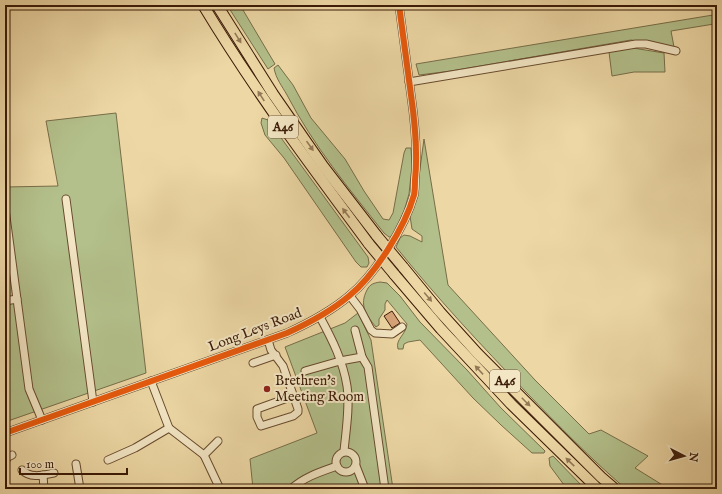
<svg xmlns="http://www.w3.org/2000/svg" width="722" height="494" font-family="'IM FELL English',serif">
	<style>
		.green { fill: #b3c08b; stroke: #776d49 }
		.building { fill: #d6a277; stroke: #3b1a07 }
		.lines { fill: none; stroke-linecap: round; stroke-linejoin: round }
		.minor-casing { stroke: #684a2e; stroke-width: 9 }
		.highway-casing { stroke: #3b1a07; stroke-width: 12 }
		.minor { stroke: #f3e6c4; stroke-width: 7 }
		.highway { stroke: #edd8a5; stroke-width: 10 }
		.highway-bridge-casing { stroke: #3b1a07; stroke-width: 12; stroke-linecap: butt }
		.highway-bridge { stroke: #edd8a5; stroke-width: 10 }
		.cycleway-casing { stroke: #f3e6c4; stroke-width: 8 }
		.cycleway { stroke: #e8590c; stroke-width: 6 }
		.oneway { fill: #947956 }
		.poi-dot { fill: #8f2418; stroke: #f3e6c4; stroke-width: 1.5 }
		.labels { text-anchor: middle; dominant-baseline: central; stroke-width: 4; stroke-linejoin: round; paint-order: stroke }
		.shield { fill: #f3e6c4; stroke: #725740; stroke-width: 1 }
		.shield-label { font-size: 13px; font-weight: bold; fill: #3b1a07 }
		.street-label { font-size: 14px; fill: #3b1a07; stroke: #f3e6c4 }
		.poi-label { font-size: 14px; fill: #3b1a07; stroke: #f3e6c4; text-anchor: start }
	</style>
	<rect width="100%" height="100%" fill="#edd8a5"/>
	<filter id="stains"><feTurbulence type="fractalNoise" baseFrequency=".005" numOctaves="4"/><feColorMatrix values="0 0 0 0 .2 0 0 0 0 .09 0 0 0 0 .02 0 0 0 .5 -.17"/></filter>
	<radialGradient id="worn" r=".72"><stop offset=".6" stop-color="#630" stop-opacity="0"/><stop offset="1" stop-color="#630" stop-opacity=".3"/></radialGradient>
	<g class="green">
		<polygon points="227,5 240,5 275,64 268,69"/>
		<polygon points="713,15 714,24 671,31 674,47 631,40 451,71 419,75 416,64"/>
		<polygon points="633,48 664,53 665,72 634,72 612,76 609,52"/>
		<path d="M 278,65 L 293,85 L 311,118 L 345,159 L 364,191 L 383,219 L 389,220 L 393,213 L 404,153 L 406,148 L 411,148 L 412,166 L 409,194 L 404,211 L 392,237 L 389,237 L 384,233 C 349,189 313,145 287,95 C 282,86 276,79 274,68 Z"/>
		<polygon points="116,113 146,373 5,422 5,187 58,186 46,121"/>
		<polygon points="262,118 268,120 368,257 369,263 367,267 361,267 356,262 284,158 265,135 261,123"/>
		<path d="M 424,139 L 448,285 L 535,380 L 589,434 L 601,430 L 648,456 L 635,468 L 669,489 L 626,489 C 591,459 558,425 526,392 C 481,345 437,298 396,247 L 400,238 L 404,235 L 410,236 L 422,242 L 422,236 L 412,229 L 410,216 L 417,191 Z"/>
		<path d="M 380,282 L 387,283 L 400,296 L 420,322 L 467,370 L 501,408 L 545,451 L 544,453 L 532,453 L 501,425 L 473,398 L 420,340 L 408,342 L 404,344 L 403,349 L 398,349 C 395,339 406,335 407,324 L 387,300 L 385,304 L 385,310 L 379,319 L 379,325 L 376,327 C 366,315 359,305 367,290 C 370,284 374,283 380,282 Z"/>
		<polygon points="358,313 371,340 393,489 253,489 250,459 317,433 285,347 345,323"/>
		<polygon points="553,456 585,489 567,489 550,466 549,458"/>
	</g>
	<polygon class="building" points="392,311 400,323 392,328 384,316"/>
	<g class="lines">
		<g class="minor-casing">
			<g id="minor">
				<polyline points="409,82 636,44 646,44 676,51"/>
				<polyline points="66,199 93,402"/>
				<polyline points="5,209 29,389 42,420"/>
				<polyline points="350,296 360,309 371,330 375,333 392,334 402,327"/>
				<polyline points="5,301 17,299"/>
				<path d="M 320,317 C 332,339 343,361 347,386 C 350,407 346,430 344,451"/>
				<polyline points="268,340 271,350 283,366 298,409 298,412 293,416 261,426 257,417 257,409 293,396"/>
				<polyline points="362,357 368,367 385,489"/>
				<polyline points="253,363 276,355"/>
				<polyline points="305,371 340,361 362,357 355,330"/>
				<polyline points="151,381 169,428 204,455 220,489"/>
				<path d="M 5,433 L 287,333 C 309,323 330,312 349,296 C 375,275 405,227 414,195 C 415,190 415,185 415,180 C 418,152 415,123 411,95 C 407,65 403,35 399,5"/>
				<circle cx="346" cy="462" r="10"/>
				<polyline points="204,455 218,441"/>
				<polyline points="108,460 135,448 169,428"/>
				<polyline points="5,461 8,457 12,455"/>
				<polyline points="76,464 80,489"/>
				<polyline points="356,466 365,489"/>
				<path d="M 22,470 C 31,479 43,475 54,473"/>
				<polyline points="43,475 44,489"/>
				<path d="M 291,489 C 304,477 320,472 337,466"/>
			</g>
		</g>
		<g class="highway-casing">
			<g id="highway">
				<path d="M 203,5 C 253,88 311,166 369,244"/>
				<polyline points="217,5 273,94 323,166 377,236"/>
				<polyline points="403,267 440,312 478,354 601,477 615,489"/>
				<polyline points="394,274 441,329 511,404 598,489"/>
			</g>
		</g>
		<use href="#minor" class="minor"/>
		<use href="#highway" class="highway"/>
		<g class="highway-bridge-casing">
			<g id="highway-bridge">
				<polyline points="377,236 403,267"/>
				<polyline points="369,244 394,274"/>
			</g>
		</g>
		<use href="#highway-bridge" class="highway-bridge"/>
		<g class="cycleway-casing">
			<path id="cycleway" d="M 5,433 L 287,333 C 309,323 330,312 349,296 C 375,275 405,227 414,195 C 415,190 415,185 415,180 C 418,152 415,123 411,95 C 407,65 403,35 399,5"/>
		</g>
		<use href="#cycleway" class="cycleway"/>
	</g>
	<defs><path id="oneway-solid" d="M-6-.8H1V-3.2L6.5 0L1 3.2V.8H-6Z"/></defs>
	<g class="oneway">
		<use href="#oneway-solid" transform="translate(238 38) rotate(58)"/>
		<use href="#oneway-solid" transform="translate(261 96) rotate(-123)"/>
		<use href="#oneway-solid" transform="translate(310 146) rotate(55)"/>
		<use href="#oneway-solid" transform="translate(346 213) rotate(-127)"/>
		<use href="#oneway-solid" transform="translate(428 297) rotate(50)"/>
		<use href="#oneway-solid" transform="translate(479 370) rotate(-133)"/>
		<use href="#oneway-solid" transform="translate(526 402) rotate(45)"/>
		<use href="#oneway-solid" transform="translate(570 462) rotate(-136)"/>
	</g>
	<circle class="poi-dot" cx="267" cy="389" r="4"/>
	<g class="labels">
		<g class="shield">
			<rect x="268" y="116" width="30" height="22" rx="3"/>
			<rect x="490" y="370" width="30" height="22" rx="3"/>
		</g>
		<g class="shield-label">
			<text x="283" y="127">A46</text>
			<text x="505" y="381">A46</text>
		</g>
		<g class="street-label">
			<text transform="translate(255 330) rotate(-21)">Long Leys Road</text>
		</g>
		<g class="poi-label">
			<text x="275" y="381">Brethren's<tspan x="275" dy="16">Meeting Room</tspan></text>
		</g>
	</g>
	<rect width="722" height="494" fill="none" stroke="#edd8a5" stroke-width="20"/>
	<rect x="6" y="6" width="710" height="482" fill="none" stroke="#3b1a07" stroke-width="2"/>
	<rect x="10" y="10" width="702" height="474" fill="none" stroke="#3b1a07"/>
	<g transform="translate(684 456) rotate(96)" stroke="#f3e6c4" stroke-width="3" paint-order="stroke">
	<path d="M0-3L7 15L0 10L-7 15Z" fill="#3b1a07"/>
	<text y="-6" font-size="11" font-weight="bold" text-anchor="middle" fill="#3b1a07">N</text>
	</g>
	<path d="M20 468v6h107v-6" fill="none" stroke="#3b1a07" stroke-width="2"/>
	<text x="26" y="468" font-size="12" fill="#3b1a07" stroke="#f3e6c4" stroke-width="3" paint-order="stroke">100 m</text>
	<rect width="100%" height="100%" filter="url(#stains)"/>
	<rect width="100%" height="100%" fill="url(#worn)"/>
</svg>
